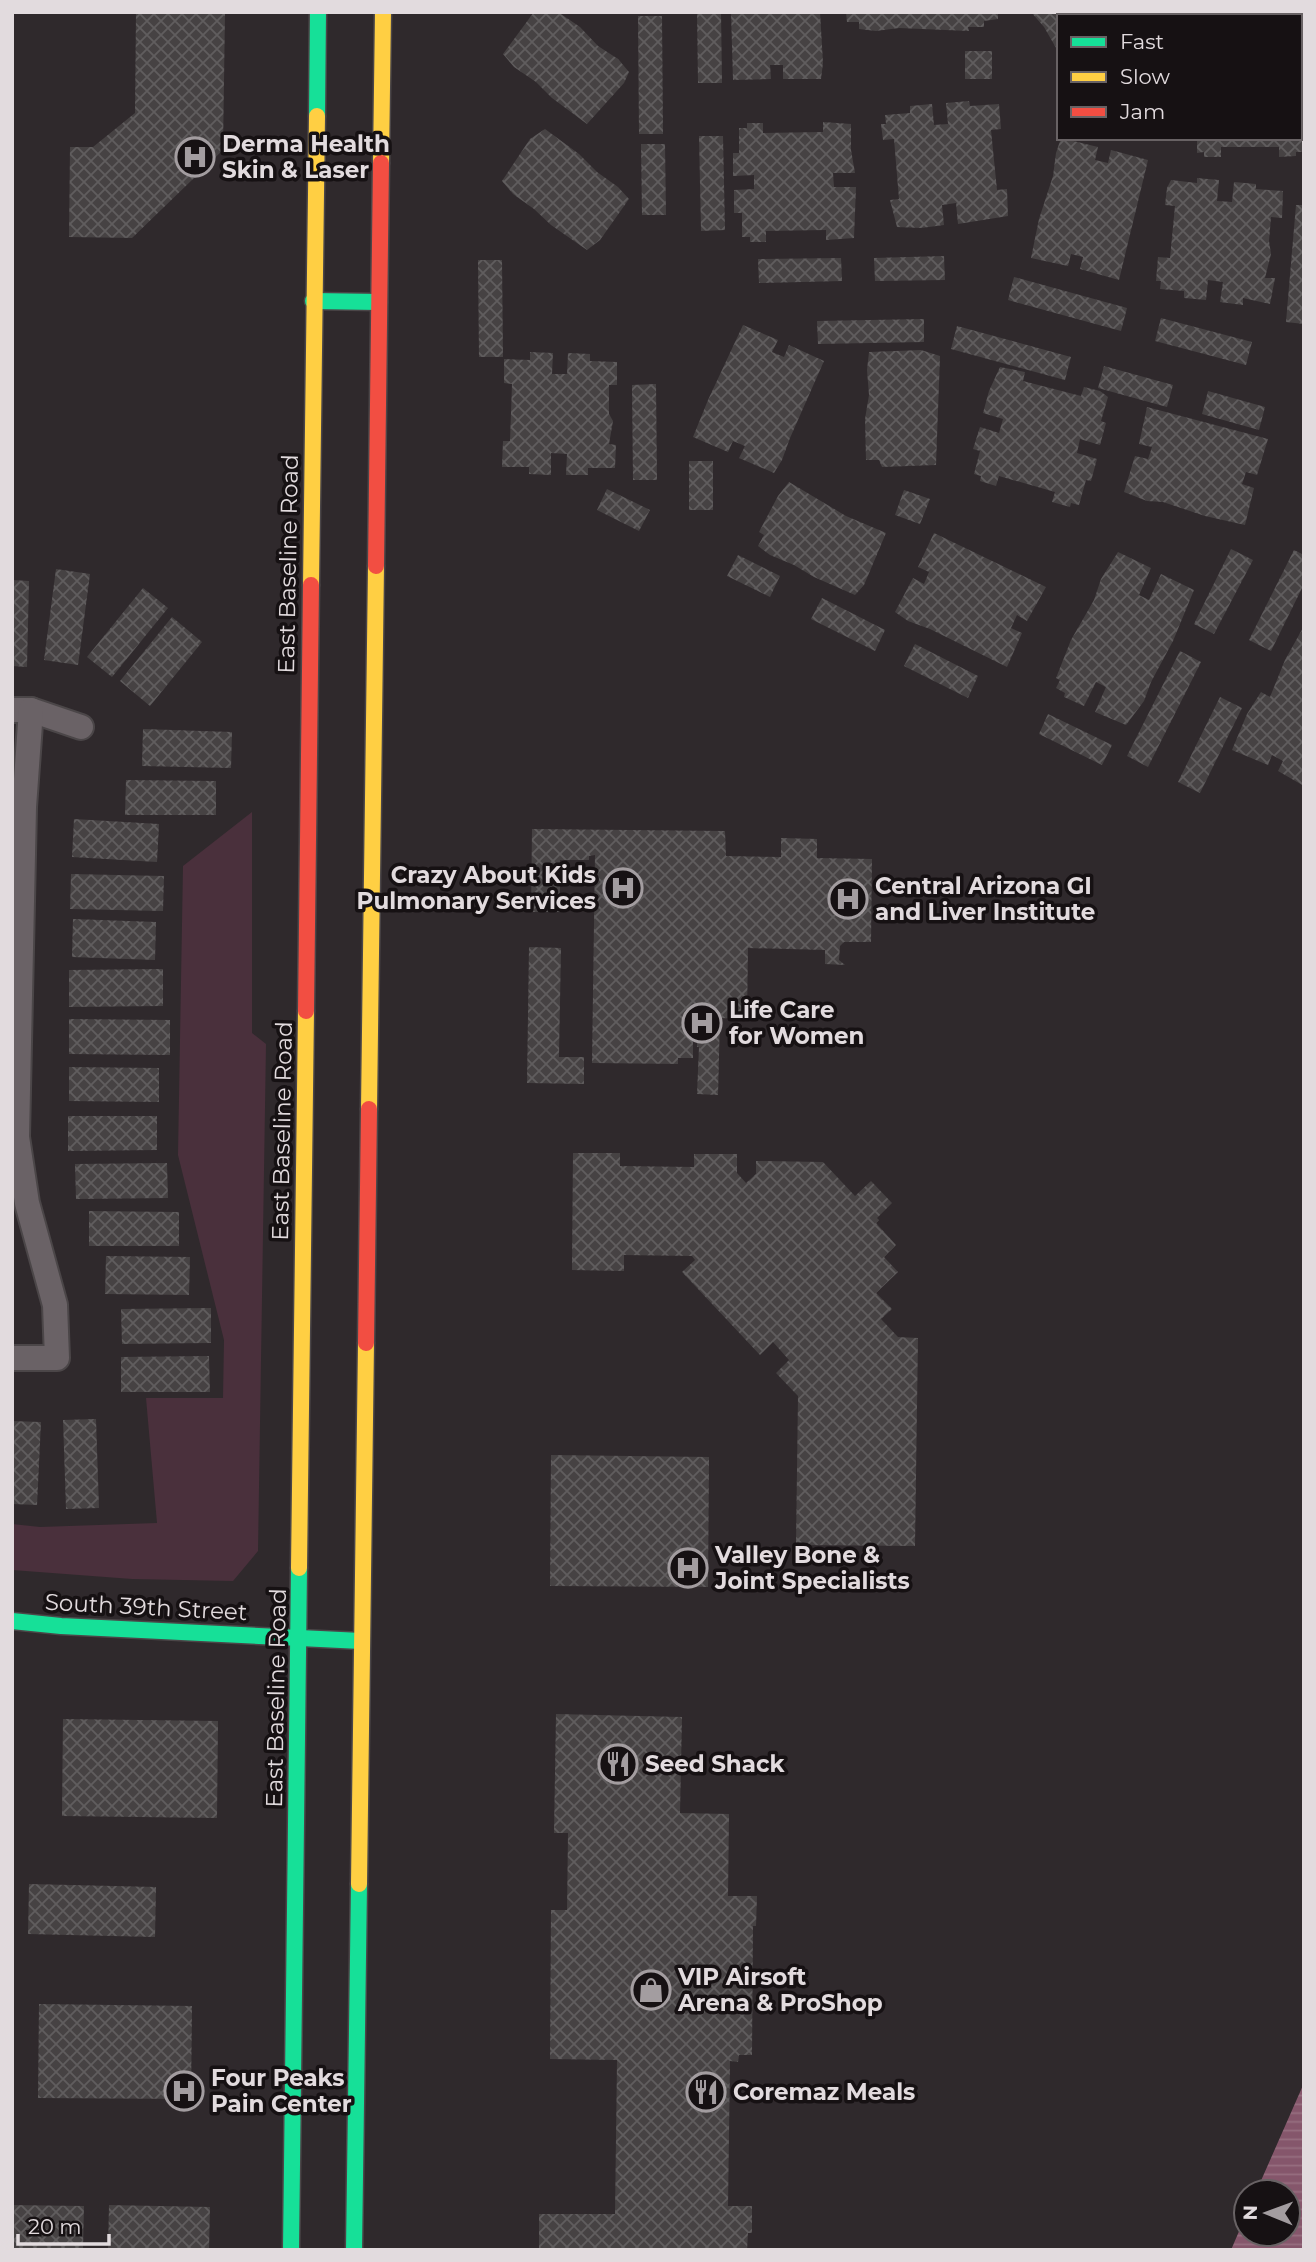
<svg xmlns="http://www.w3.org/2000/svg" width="1316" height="2262" font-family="Montserrat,sans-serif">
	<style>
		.park { fill: #4a303c }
		.water { fill: url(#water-rules) }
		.building { fill: url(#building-cross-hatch) }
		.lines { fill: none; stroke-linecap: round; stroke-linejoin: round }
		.street-casing { stroke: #4b4648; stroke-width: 28 }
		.fast-casing { stroke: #4b4648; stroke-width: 19 }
		.slow-casing { stroke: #4b4648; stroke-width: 19 }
		.jam-casing { stroke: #4b4648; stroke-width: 19 }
		.street { stroke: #6a6266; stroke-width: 24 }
		.fast { stroke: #16e098; stroke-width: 16 }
		.slow { stroke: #ffcf43; stroke-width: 16 }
		.jam { stroke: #f24e42; stroke-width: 16 }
		.labels { text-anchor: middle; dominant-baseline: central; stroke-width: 7; stroke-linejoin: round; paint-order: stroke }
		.poi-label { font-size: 23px; font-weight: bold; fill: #e2dbde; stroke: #161113; text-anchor: start }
		.street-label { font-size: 23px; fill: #e2dbde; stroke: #161113 }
	</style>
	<defs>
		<pattern id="water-rules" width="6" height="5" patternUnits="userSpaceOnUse" patternTransform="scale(1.75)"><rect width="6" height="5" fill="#85566b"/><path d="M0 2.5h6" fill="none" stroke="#966e80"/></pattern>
		<pattern id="building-cross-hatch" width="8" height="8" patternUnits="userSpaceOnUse" patternTransform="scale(1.75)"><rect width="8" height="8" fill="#464243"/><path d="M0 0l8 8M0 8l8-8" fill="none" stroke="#605d5e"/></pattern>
	</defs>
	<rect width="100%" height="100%" fill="#2f292c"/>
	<polygon class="park" points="252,812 252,1033 266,1044 258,1551 233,1581 132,1579 12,1570 12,1524 40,1527 157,1523 146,1398 223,1398 224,1340 178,1155 183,866"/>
	<polygon class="water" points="1304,2083 1304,2250 1231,2250 1246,2215 1246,2234 1288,2234 1288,2192 1256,2192"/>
	<g class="building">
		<polygon points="136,12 225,12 223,150 132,238 69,237 70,147 93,147 135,113"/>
		<polygon points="534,12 558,12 580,27 598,46 618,59 629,72 624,83 587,124 552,98 536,82 514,67 503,54"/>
		<polygon points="697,12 721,12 722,83 698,83"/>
		<polygon points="731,12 820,12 823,63 821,79 783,79 783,65 770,65 771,79 733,80"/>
		<polygon points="846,12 998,12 998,19 984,21 984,27 968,27 969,31 899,28 876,31 859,29 859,22 847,22"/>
		<polygon points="1031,12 1138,12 1140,16 1059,16 1059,53 1044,27"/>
		<rect x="1184" y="12" width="71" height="4"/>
		<polygon points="1287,12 1304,12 1304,33 1300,33 1300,16 1287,16"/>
		<polygon points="638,16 662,16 663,134 639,134"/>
		<rect x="1300" y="43" width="4" height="49"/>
		<rect x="965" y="51" width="27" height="28"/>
		<polygon points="969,101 970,106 999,104 1001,129 991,130 997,190 1007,189 1008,216 958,224 956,203 942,205 944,225 921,228 897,227 890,200 899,199 894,139 883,140 881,124 886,124 885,115 910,113 910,106 932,104 934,125 948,124 946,103"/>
		<polygon points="1300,106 1304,106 1304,152 1296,152 1296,156 1279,157 1279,147 1221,147 1221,157 1204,157 1204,152 1197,153 1197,138 1300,138"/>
		<polygon points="823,122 851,124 851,150 855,173 833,173 834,187 856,187 854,238 826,240 826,230 766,231 766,242 750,242 750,237 742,237 742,213 734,213 734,190 754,189 754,175 733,176 733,153 739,153 739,128 747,128 747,123 763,123 763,133 823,132"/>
		<polygon points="545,129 579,154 597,172 618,187 629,199 600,240 587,250 551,225 534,209 513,194 502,181 530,139"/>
		<polygon points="699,136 723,136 725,230 701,231"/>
		<polygon points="1061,138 1098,147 1095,160 1108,163 1111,150 1148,160 1119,280 1080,269 1083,257 1071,254 1068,266 1031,258 1039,219 1053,176 1056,153"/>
		<polygon points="641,144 665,144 666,215 642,215"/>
		<polygon points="1197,178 1219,180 1217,201 1232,202 1234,182 1256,184 1256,189 1283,191 1282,218 1271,217 1269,241 1271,254 1265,278 1275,278 1270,304 1243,298 1243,305 1220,302 1223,282 1208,280 1206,300 1184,298 1184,291 1160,289 1161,281 1156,281 1158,257 1170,258 1175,206 1165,205 1167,188 1171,180 1197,183"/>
		<polygon points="1296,205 1304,205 1304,324 1286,322"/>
		<polygon points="944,256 945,280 875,281 874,258"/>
		<polygon points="841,258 842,281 759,283 758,259"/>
		<polygon points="478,260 502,260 503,357 479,357"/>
		<polygon points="1014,277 1127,308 1121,331 1008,300"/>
		<polygon points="1161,318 1252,342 1246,365 1155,341"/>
		<polygon points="924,319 924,342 818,344 817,321"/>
		<polygon points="743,325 778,340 772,352 784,357 789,345 824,361 790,438 782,460 774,473 739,458 745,446 733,441 728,452 693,437 708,400"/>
		<polygon points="957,326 1071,357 1065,380 951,349"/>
		<polygon points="921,350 940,356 936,465 882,467 879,460 866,460 865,419 869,395 867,370 869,352"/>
		<polygon points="530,352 553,353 552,374 567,374 568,353 590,354 590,361 617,362 617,385 609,385 609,414 613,421 609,444 616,445 615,468 588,468 588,475 566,475 567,454 551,453 551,475 529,474 529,467 502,467 503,441 510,441 512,384 504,383 504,359 530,360"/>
		<polygon points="1104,366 1173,385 1167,407 1098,388"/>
		<polygon points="1000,367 1025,372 1023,381 1081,396 1084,387 1100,391 1108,397 1101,421 1106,423 1100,445 1080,439 1077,453 1097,459 1091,481 1086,480 1079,505 1071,503 1070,507 1052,502 1055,492 999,476 996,486 980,481 981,476 974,474 980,451 973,449 980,427 999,433 1003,419 983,413 989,391"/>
		<polygon points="656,384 657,480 633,480 632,385"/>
		<polygon points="1208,391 1265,407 1259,430 1202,414"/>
		<polygon points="1147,407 1268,439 1257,475 1246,472 1242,484 1254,488 1245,525 1205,516 1163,502 1147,501 1124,492 1135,456 1148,459 1152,447 1139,444"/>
		<rect x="689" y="461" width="24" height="49"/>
		<polygon points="789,482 846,516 886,533 864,585 855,595 814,577 794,565 770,555 758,546 764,535 759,532 778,496"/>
		<polygon points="607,489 650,510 639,531 597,510"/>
		<polygon points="904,490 930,499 920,524 895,515"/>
		<polygon points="934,533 1046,587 1027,621 1017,615 1011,628 1022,633 1007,667 930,629 908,621 895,612 913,578 924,584 929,572 918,567"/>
		<polygon points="1231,549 1253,560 1214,634 1194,624"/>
		<polygon points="1294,550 1304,555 1304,584 1271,651 1249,640"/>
		<polygon points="1118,552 1151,568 1139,595 1149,600 1161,574 1194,590 1173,641 1151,682 1144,701 1126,725 1095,712 1106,687 1096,682 1084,706 1064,697 1065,693 1056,688 1060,680 1056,678 1071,640 1094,600 1101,579"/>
		<polygon points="738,555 780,576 770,597 727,576"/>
		<polygon points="56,569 90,574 78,665 44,660"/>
		<polygon points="12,580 29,581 27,667 12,666"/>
		<polygon points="143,588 168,608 112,677 87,657"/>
		<polygon points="822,598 885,630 875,651 811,619"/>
		<polygon points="172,617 202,642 150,706 120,681"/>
		<polygon points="1304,626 1304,786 1278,771 1283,761 1272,755 1268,765 1232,750 1247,714 1261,692 1270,697 1285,660"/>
		<polygon points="915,644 978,676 968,698 904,666"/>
		<polygon points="1180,651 1201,662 1148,767 1127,756"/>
		<polygon points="1220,697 1242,708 1200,793 1178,782"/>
		<polygon points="1048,714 1112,745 1102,765 1039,734"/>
		<polygon points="143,729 232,732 231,768 142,766"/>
		<polygon points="126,780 216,781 216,815 125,815"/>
		<polygon points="74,819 159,824 157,862 72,857"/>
		<polygon points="532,829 725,831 726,856 781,857 781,838 817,839 817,858 872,859 871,942 844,942 840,946 839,960 845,965 825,964 825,950 748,948 747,1019 720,1018 718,1095 697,1094 699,1047 697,1047 697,1041 693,1041 693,1058 678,1058 678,1064 592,1063 595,855 589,856 589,860 560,860 560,912 531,912"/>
		<polygon points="71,874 164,876 163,911 70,909"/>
		<polygon points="73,919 156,922 155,960 72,957"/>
		<polygon points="529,947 561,948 559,1057 584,1057 584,1084 527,1083"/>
		<polygon points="163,969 163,1006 69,1007 69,970"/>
		<polygon points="69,1019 170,1020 170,1055 69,1054"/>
		<polygon points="69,1067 159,1068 159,1102 69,1101"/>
		<polygon points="68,1116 157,1116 157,1150 68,1151"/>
		<polygon points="573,1153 620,1153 620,1166 694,1167 694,1154 737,1154 737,1173 746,1183 756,1174 756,1161 823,1162 855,1196 871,1181 892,1203 877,1218 879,1220 876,1223 896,1245 884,1257 898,1272 876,1293 892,1309 881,1319 898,1337 918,1338 915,1546 796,1545 798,1396 776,1373 789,1360 773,1342 760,1355 682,1272 695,1260 692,1256 624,1255 624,1271 572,1270"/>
		<polygon points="167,1163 168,1198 76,1199 75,1164"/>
		<polygon points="89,1211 179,1212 179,1246 89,1246"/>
		<polygon points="106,1256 190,1257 189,1295 105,1294"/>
		<polygon points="211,1308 211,1343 122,1344 121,1309"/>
		<polygon points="209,1356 210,1392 121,1392 121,1357"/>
		<polygon points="96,1419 99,1508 66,1509 63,1420"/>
		<polygon points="12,1421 41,1422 37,1505 12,1504"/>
		<polygon points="551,1455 709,1457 708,1587 550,1586"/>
		<polygon points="556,1714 682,1717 680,1813 729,1814 728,1896 757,1896 756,1926 753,1926 752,2055 739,2055 738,2062 730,2061 728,2206 752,2206 752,2233 748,2233 747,2250 539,2250 539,2214 615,2214 617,2060 550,2059 551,1910 567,1910 568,1833 554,1833"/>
		<polygon points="63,1719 218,1721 217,1818 62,1816"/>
		<polygon points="29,1884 156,1887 155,1937 28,1934"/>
		<polygon points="39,2004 192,2006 191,2099 38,2098"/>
		<polygon points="12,2205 84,2206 83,2250 12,2250"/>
		<polygon points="109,2205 210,2207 209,2250 108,2250"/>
	</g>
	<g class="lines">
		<g class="street-casing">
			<g id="street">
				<polyline points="12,710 31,710 81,727"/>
				<polyline points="12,1358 57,1358 55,1305 27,1203 17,1137 24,807 31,710"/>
			</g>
		</g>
		<g class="fast-casing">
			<g id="fast">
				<polyline points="317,116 318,12"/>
				<polyline points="313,301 379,302"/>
				<polyline points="12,1621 61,1626 361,1641"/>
				<polyline points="291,2250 299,1568"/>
				<polyline points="354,2250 359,1884"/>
			</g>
		</g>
		<g class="slow-casing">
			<g id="slow">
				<polyline points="381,163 383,12"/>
				<polyline points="311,585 317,116"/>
				<polyline points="369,1109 376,566"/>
				<polyline points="299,1568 306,1011"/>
				<polyline points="359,1884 366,1343"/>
			</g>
		</g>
		<g class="jam-casing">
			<g id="jam">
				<polyline points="376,566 381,163"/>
				<polyline points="306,1011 311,585"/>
				<polyline points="366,1343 369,1109"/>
			</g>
		</g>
		<use href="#street" class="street"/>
		<use href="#fast" class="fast"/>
		<use href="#slow" class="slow"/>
		<use href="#jam" class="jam"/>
	</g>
	<defs>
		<g id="hospital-ring" transform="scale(2.0125)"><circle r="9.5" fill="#161113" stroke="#a39da0" stroke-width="1.5"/><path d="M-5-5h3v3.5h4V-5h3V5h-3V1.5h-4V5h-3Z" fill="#a39da0"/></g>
		<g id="restaurant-ring" transform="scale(2.0125)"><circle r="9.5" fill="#161113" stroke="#a39da0" stroke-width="1.5"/><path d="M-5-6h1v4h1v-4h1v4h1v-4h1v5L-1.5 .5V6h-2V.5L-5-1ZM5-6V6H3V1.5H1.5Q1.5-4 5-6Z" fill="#a39da0"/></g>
		<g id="shop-ring" transform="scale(2.0125)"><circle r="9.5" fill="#161113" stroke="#a39da0" stroke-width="1.5"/><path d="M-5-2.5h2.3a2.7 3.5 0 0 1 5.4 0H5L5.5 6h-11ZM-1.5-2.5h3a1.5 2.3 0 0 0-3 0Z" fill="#a39da0"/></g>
	</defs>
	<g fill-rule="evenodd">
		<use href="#hospital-ring" x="195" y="157"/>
		<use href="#hospital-ring" x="623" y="888"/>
		<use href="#hospital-ring" x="848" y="899"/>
		<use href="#hospital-ring" x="702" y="1023"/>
		<use href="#hospital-ring" x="688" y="1568"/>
		<use href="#restaurant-ring" x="618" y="1764"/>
		<use href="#shop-ring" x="651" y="1990"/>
		<use href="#hospital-ring" x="184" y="2091"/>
		<use href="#restaurant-ring" x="706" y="2092"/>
	</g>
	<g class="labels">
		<g class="poi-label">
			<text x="222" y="144">Derma Health<tspan x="222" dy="26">Skin &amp; Laser</tspan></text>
			<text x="596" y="875" text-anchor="end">Crazy About Kids<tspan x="596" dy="26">Pulmonary Services</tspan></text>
			<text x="875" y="886">Central Arizona GI<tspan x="875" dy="26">and Liver Institute</tspan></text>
			<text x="729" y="1010">Life Care<tspan x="729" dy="26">for Women</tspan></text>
			<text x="715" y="1555">Valley Bone &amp;<tspan x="715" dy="26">Joint Specialists</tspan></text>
			<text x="645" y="1764">Seed Shack</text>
			<text x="678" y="1977">VIP Airsoft<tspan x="678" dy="26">Arena &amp; ProShop</tspan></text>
			<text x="211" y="2078">Four Peaks<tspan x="211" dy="26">Pain Center</tspan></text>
			<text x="733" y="2092">Coremaz Meals</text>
		</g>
		<g class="street-label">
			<text transform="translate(288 564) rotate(-89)">East Baseline Road</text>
			<text transform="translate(282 1131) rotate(-89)">East Baseline Road</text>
			<text transform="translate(146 1607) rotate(3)">South 39th Street</text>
			<text transform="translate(276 1698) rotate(-89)">East Baseline Road</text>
		</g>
	</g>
	<rect width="1316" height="2262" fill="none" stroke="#e2dbde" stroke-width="28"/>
	<rect x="1057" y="14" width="245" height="126" fill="#161113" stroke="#686264" stroke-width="2"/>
	<rect x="1071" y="37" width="35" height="10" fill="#16e098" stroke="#686264" stroke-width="2"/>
	<text x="1120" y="49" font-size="21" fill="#e2dbde">Fast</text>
	<rect x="1071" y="72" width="35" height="10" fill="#ffcf43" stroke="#686264" stroke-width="2"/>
	<text x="1120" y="84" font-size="21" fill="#e2dbde">Slow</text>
	<rect x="1071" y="107" width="35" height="10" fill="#f24e42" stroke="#686264" stroke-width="2"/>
	<text x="1120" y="119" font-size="21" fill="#e2dbde">Jam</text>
	<g transform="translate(1267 2213) rotate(271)"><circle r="33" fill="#161113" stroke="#686264" stroke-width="2"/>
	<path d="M0-5L12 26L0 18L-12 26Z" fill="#a39da0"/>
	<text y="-10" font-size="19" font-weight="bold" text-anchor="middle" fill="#e2dbde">N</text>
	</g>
	<path d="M18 2234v10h91v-10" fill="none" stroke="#e2dbde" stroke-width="3.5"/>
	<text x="28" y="2234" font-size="21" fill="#e2dbde" stroke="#161113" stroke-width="5" paint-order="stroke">20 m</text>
</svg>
